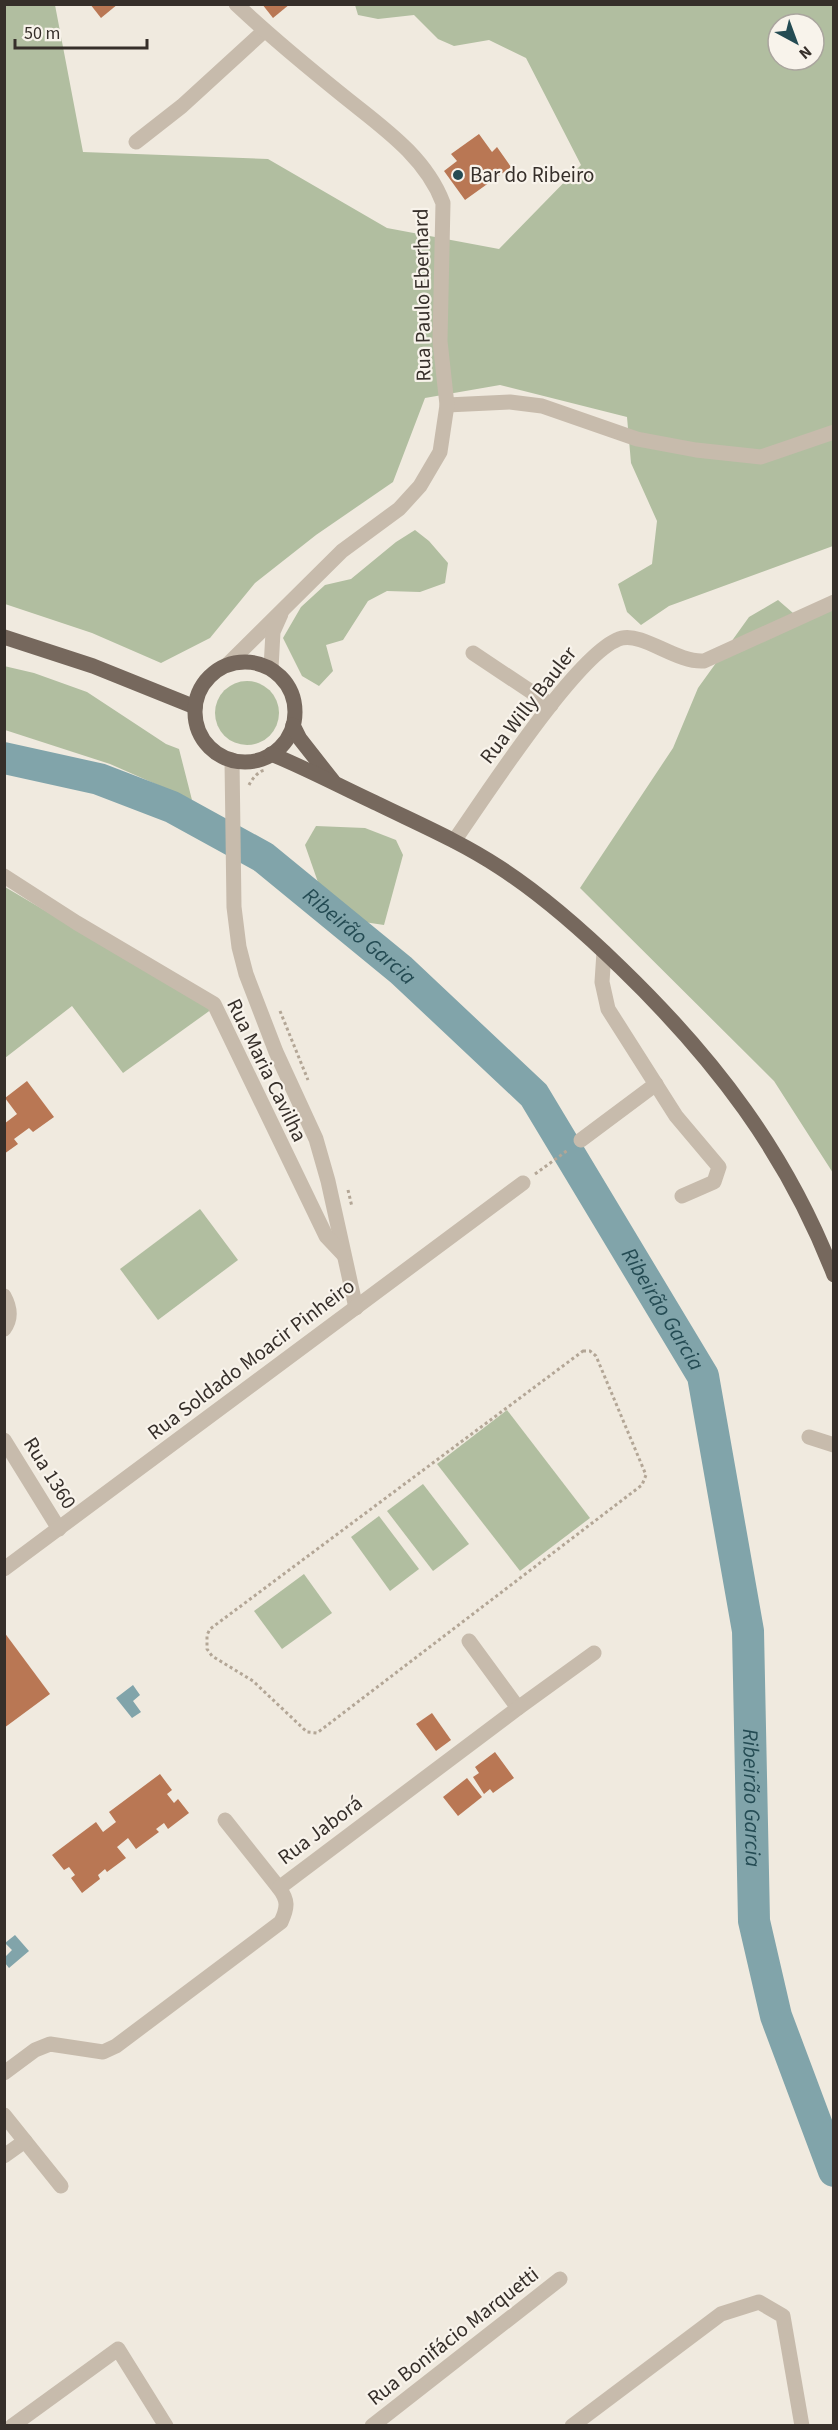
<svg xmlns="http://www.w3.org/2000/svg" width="838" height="2430" font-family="'Source Sans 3',sans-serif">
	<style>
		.green { fill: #b1bea0; fill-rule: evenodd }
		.water { fill: #81a4aa }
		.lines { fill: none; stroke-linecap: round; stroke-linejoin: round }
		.river { stroke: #81a4aa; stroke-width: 32 }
		.building { fill: #b97754 }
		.path { stroke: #b3a696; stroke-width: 3; stroke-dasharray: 3 3; stroke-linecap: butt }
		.minor { stroke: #c7bbac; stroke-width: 15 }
		.major { stroke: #76685d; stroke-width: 15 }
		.poi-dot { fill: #244b53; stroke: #f8f3eb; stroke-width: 2 }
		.labels { text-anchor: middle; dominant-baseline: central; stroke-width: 4.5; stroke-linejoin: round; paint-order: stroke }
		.poi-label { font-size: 21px; fill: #362f2a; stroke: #f8f3eb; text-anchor: start }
		.street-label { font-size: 21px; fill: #362f2a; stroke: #f8f3eb }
		.water-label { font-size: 22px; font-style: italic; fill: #244b53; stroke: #f8f3eb }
	</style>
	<rect width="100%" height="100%" fill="#f0eadf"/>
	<g class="green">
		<path d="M 4,5 L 55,5 L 83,152 L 268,159 L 387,228 L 499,249 L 581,165 L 526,58 L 489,40 L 454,46 L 438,39 L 414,15 L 378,19 L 358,15 L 355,5 L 833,5 L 833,546 L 669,606 L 641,625 L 627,612 L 618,584 L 652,564 L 657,521 L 631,463 L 627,417 L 500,385 L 425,398 L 393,482 L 316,535 L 255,583 L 210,638 L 161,663 L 92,633 L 5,604 ZM 778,24 L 814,24 L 814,60 L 778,60 Z"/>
		<polygon points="415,530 429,541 448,563 445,583 420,592 387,591 368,601 343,640 326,645 333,671 319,686 302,676 283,638 301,607 325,585 351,579 396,542"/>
		<polygon points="778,600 793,613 833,604 833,1173 774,1081 580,888 673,748 698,688 749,617"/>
		<polygon points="4,666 34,673 87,692 166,744 179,749 192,800 110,764 5,730"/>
		<circle cx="247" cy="713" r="32"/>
		<polygon points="316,826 365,828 396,840 403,855 384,925 364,922 320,888 305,845"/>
		<polygon points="5,887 212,1009 123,1073 72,1006 5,1058"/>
		<polygon points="200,1209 238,1260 158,1320 120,1269"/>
		<polygon points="507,1410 590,1518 520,1571 437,1464"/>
		<polygon points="423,1484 469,1544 433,1571 387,1511"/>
		<polygon points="379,1516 419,1569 390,1591 351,1537"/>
		<polygon points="304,1574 332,1613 282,1649 254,1611"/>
	</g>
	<g class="water">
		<polygon points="133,1685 140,1695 133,1701 141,1712 132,1718 116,1698"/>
		<polygon points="15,1935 29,1951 9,1968 5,1963 5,1957 12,1950 5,1943"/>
	</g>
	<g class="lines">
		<path class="river" id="s1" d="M 4,758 L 99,779 L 172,807 L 263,857 L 401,970 L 534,1095 L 703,1376 L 748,1631 L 754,1921 L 776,2016 L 834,2171"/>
	</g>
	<g class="building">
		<polygon points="90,4 118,4 101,18"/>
		<polygon points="262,4 290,4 273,18"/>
		<polygon points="479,134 492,152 497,147 511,167 465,200 444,171 457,161 451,154"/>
		<polygon points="27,1081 54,1117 33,1132 29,1128 14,1139 18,1144 4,1154 4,1124 17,1114 5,1098"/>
		<polygon points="4,1632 50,1694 4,1728"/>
		<polygon points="432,1713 451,1740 436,1751 416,1724"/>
		<polygon points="495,1752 514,1778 493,1793 490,1789 484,1794 473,1777 479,1773 475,1767"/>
		<polygon points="160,1774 172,1790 167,1794 174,1803 178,1799 189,1813 168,1829 164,1823 156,1829 159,1832 136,1849 128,1838 117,1847 126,1858 107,1872 105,1869 98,1875 100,1879 82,1893 71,1878 75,1875 69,1867 64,1870 52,1855 96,1822 103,1832 116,1822 109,1812"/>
		<polygon points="467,1778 482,1797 458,1816 443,1797"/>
	</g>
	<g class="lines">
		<g class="path">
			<path d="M 249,785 C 252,779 259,770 266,770"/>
			<polyline points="280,1011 308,1080"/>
			<polyline points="535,1174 568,1150"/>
			<polyline points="348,1190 352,1207"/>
			<polygon points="583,1351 590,1351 596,1356 646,1475 642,1485 317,1733 307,1732 253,1681 212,1656 207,1649 207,1635 210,1629"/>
		</g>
		<g class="minor">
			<polyline points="136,142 182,106 264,31"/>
			<polyline points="447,405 510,402 542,406 637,439 696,450 761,457 834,432"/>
			<polyline points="473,653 551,705"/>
			<path d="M 227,665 L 342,551 L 399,509 L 420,486 L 440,452 L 447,405 L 440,341 L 443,203 C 425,155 379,125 341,94 C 305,65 270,36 236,4"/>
			<polyline points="271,668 273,632 281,614"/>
			<polyline points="232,760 234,907 239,947 246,974 276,1052 316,1139 328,1181 356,1308"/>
			<path d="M 454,841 C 483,800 580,648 622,638 C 644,633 677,663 704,661 L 834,602"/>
			<polyline points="4,876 77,923 214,1004 326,1236 343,1254"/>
			<polyline points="604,952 602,982 608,1009 676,1116 719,1167 714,1182 682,1196"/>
			<polyline points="581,1140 656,1084"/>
			<path d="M 4,1296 C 10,1307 12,1318 4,1329"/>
			<polyline points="809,1437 834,1445"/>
			<polyline points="4,1440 59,1529"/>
			<polyline points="4,1569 523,1183"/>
			<polyline points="469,1641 518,1708"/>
			<polyline points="225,1820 279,1888"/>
			<path d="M 4,2073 L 35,2050 L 50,2044 L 103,2052 L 116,2046 L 281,1922 C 288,1907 288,1900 279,1888 L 518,1708 L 594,1653"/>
			<polyline points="4,2115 61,2186"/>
			<polyline points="4,2156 25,2141"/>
			<polyline points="12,2426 118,2349 166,2426"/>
			<polyline points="372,2426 560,2279"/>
			<polyline points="572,2426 721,2314 759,2302 783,2316 802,2426"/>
		</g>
		<g class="major">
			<polyline points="4,637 93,666 195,707"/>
			<circle cx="245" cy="712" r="50"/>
			<polyline points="293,725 300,739 333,781"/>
			<path d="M 271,754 C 308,769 343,788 378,804 C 419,824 461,842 499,867 C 544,896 583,931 621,968 C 714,1058 787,1153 834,1275"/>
		</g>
	</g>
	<circle class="poi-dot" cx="458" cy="175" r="6"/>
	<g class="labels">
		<g class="poi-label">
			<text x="470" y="175">Bar do Ribeiro</text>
		</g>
		<g class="street-label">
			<text transform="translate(422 295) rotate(-91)">Rua Paulo Eberhard</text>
			<text transform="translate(528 705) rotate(-52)">Rua Willy Bauler</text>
			<text transform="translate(267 1070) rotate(64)">Rua Maria Cavilha</text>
			<text transform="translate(251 1359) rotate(-37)">Rua Soldado Moacir Pinheiro</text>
			<text transform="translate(50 1473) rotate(58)">Rua 1360</text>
			<text transform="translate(320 1830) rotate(-37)">Rua Jaborá</text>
			<text transform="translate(453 2336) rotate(-38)">Rua Bonifácio Marquetti</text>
		</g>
		<g class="water-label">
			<text stroke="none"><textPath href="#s1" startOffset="404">Ribeirão Garcia</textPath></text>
			<text stroke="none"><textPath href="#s1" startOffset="890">Ribeirão Garcia</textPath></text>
			<text stroke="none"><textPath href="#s1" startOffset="1394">Ribeirão Garcia</textPath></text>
		</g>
	</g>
	<rect width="838" height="2430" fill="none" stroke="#362f2a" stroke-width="12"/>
	<g transform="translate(796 42) rotate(139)"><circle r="28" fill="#f8f3eb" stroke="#aaa59e" stroke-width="1.5"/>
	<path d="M0-4.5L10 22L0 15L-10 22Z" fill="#244b53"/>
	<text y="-9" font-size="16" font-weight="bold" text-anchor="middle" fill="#362f2a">N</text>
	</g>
	<path d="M15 39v9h132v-9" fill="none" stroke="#362f2a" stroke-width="3"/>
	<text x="24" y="39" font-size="18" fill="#362f2a" stroke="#f8f3eb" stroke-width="4.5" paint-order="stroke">50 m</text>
</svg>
